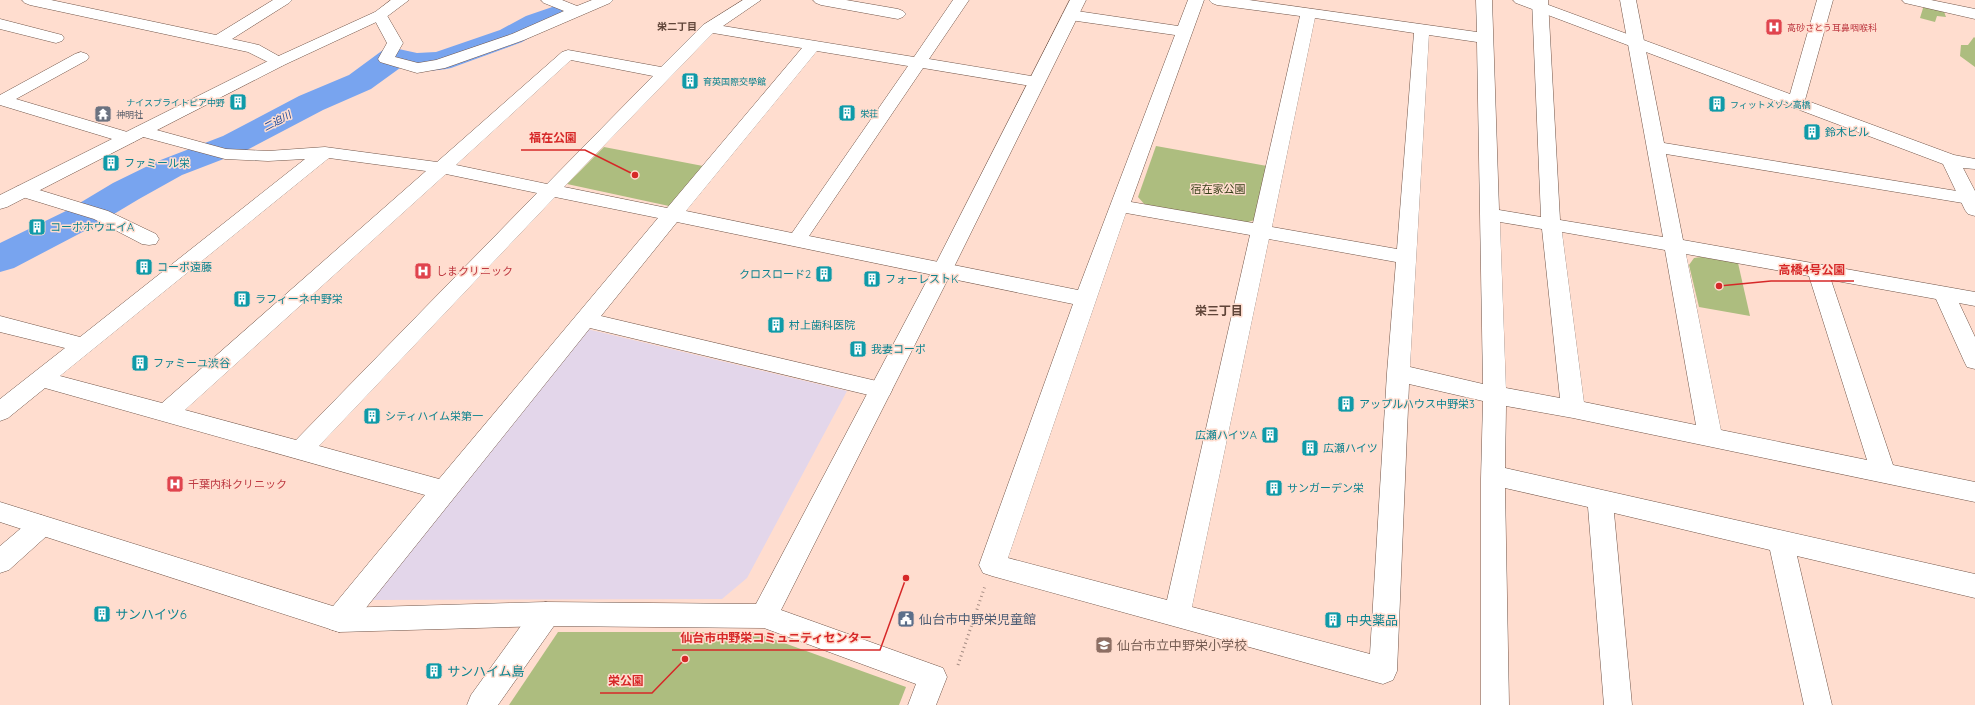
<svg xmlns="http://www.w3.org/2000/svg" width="1975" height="705" font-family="Quicksand,'Noto Sans JP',sans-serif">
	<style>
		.commercial { fill: #e3d6ea }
		.green { fill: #adbd7f }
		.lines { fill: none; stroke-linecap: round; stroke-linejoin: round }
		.river { fill: #78a4ef; fill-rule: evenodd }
		.street-casing { stroke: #72564a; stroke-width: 1 }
		.secondary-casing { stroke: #72564a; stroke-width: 1 }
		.path { stroke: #a58c83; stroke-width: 3; stroke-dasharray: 1 3.5; stroke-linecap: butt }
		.street { fill: #fff; fill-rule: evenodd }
		.secondary { fill: #fff; fill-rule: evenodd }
		.labels { text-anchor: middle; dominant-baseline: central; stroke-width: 3; stroke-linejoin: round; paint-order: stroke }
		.far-health-label { font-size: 9px; fill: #be3a42; stroke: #ffddcf; text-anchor: start }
		.far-culture-label { font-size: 9px; fill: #0d838f; stroke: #ffddcf; text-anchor: start }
		.far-worship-label { font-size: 9px; fill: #5b616d; stroke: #ffddcf; text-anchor: start }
		.far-neighbourhood-label { font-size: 10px; font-weight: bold; fill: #604539; stroke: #ffddcf }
		.far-water-label { font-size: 10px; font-style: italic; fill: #0f4298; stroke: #ffddcf }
		.culture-label { font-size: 11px; fill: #0d838f; stroke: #ffddcf; text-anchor: start }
		.park-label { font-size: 11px; fill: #343d16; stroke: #ffddcf }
		.health-label { font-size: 11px; fill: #be3a42; stroke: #ffddcf; text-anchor: start }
		.neighbourhood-label { font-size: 12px; font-weight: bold; fill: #604539; stroke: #ffddcf }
		.near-culture-label { font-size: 13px; fill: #0d838f; stroke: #ffddcf; text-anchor: start }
		.near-service-label { font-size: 13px; fill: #4e5e75; stroke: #ffddcf; text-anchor: start }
		.near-education-label { font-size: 13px; fill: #785e54; stroke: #ffddcf; text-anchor: start }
		.leader { fill: none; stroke: #d62828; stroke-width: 1.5 }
		.callout-dot { fill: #d62828; stroke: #ffddcf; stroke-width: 1.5 }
		.callout-label { font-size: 12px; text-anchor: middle; font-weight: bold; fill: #d62828; stroke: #ffddcf; stroke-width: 3; stroke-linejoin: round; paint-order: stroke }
	</style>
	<rect width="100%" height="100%" fill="#ffddcf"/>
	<polygon class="commercial" points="587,329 847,391 747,578 722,599 365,600"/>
	<g class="green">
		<polygon points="1924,5 1943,9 1946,17 1937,16 1935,22 1920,18"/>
		<polygon points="1974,37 1975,38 1975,67 1960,56 1961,45 1968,45"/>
		<polygon points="1156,146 1267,166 1255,220 1241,224 1147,207 1138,197"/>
		<polygon points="604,147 703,166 669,206 567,184"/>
		<polygon points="1701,257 1738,263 1750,316 1699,307 1689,265 1694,258"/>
		<polygon points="558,632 754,632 906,687 899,705 509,705"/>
	</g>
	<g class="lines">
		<path class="river" d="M 561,4 L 571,7 L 576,13 L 571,19 L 546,28 L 522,42 L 451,68 C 433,72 417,71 400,68 L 371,89 L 323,110 L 247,150 L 182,175 L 139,199 L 94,226 L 14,268 L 0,272 L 0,243 L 68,210 L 113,183 L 158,161 L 223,136 L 299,96 L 349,75 L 383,50 L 394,48 L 417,53 L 436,52 L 500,30 L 526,16 Z"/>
		<g class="street-casing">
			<g id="street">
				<polygon points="22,0 51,0 216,35 273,0 292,0 289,3 232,39 259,45 284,59 286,62 284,65 278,67 248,52 30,5 25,3"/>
				<polygon points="541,0 562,0 577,6 592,0 613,0 610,3 524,40 445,68 417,73 380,62 378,59 387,43 372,15 375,12 385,12 403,43 395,57 418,63 436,60 512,34 564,11 544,3"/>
				<path d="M 743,0 L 761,0 L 723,26 L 914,57 L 953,0 L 969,0 L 929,59 L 1043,78 L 1045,82 L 1043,86 L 1037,87 L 923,68 L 809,236 L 1078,290 L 1175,35 L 1070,20 L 1065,18 L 1062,15 L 1065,12 L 1070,10 L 1178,26 L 1188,0 L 1204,0 L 1131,202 L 1253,223 L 1300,16 L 1217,5 L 1212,3 L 1209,0 L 1249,0 L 1477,32 L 1476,0 L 1492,0 L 1499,210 L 1541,217 L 1532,0 L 1548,0 L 1560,220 L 1663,237 L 1620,0 L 1636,0 L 1664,143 L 1975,194 L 1975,202 L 1969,204 L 1666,154 L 1683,240 L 1975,292 L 1975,306 L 1959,303 L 1975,337 L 1975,369 L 1967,367 L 1964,361 L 1936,299 L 1831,280 L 1893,465 L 1975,482 L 1975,502 L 1573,418 L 1506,406 L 1505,468 L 1975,574 L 1975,598 L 1797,556 L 1832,705 L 1804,705 L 1770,550 L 1614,513 L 1632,705 L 1604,705 L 1588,507 L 1505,488 L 1509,705 L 1481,705 L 1481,479 L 1483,401 L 1409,384 L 1397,671 L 1393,680 L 1383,684 L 992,576 L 983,573 L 979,565 L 1073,304 L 677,222 L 601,316 L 881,382 L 889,384 L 892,390 L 889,396 L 881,398 L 590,328 L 349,629 L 339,632 L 329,629 L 325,620 L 329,611 L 425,495 L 45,388 L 8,418 L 0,421 L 0,399 L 65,348 L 0,332 L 0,316 L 80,337 L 305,159 L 268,161 L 225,159 L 136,135 L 133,131 L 136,127 L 142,126 L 226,149 L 268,151 L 325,147 L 437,162 L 562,52 L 568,50 L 661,67 L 703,25 ZM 1315,18 L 1414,33 L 1397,249 L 1272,227 ZM 713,33 L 802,48 L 667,208 L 564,187 ZM 1429,35 L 1477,42 L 1483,384 L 1410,367 ZM 817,51 L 908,66 L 792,233 L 686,211 ZM 571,60 L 653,76 L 547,184 L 456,165 ZM 329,158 L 426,171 L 162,403 L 60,376 ZM 446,174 L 537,193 L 296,440 L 185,410 ZM 555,197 L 658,218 L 439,479 L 319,446 ZM 1126,213 L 1250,235 L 1167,600 L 1008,558 ZM 1500,222 L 1542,229 L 1560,398 L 1506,388 ZM 1562,232 L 1665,250 L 1696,425 L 1584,402 ZM 1269,239 L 1396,262 L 1387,373 L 1370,654 L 1192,607 ZM 1686,254 L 1809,276 L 1867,460 L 1721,430 Z"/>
				<polygon points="813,0 846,0 898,9 903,11 906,14 903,17 898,19 821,5 816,3"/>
				<polygon points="1902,0 1931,0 1975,9 1975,19 1905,3"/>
				<polygon points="0,19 62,35 64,38 62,41 56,43 0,29"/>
				<polygon points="81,52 87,54 89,57 87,60 16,99 134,134 137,138 134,142 128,143 122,142 0,105 0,95 75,54"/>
				<polygon points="23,185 108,211 156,234 159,239 156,244 149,245 142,244 94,219 16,195 14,191 16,187"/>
				<polygon points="41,515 50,519 54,526 50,533 9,570 0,573 0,546 32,519"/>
				<polygon points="546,602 556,605 560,614 556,623 498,705 467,705 471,695 536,605"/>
			</g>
		</g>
		<g class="secondary-casing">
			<g id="secondary">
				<polygon points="391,0 409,0 385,18 284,65 7,207 0,209 0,195 272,59 375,12"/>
				<polygon points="1070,0 1086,0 952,271 781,610 943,668 947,677 936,705 908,705 916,684 764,628 546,626 339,632 0,522 0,502 339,608 546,602 756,604 932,271"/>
				<polygon points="1513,0 1535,0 1790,94 1817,0 1833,0 1805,100 1954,155 1975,159 1975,169 1963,168 1975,191 1975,216 1968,214 1965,210 1943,164 1516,3"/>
			</g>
		</g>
		<polyline class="path" points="958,665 985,586"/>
		<use href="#street" class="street"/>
		<use href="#secondary" class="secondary"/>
	</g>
	<defs>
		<g id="hospital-square" transform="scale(0.9)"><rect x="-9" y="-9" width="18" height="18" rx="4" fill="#e0444e" stroke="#ffddcf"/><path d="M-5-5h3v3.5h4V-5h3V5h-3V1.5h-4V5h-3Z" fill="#fff"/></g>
		<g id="building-square" transform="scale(0.9)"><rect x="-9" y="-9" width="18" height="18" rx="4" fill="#0f9aa8" stroke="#ffddcf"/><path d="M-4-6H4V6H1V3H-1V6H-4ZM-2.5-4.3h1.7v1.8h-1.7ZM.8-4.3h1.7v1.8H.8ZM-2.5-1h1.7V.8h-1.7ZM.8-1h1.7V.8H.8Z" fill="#fff"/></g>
		<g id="temple-square" transform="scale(0.9)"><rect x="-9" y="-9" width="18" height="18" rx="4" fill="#6b7280" stroke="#ffddcf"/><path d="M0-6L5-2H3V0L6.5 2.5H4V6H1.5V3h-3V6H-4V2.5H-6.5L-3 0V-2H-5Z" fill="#fff"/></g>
		<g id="civic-square" transform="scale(0.9)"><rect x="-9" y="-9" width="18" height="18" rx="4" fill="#5c6f8a" stroke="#ffddcf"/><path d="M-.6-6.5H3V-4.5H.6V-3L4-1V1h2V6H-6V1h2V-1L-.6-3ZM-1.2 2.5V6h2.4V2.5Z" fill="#fff"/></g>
		<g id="school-square" transform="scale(0.9)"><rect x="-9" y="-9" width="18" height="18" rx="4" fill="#8d6e63" stroke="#ffddcf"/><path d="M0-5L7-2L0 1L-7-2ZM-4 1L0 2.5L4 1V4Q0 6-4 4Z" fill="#fff"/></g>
	</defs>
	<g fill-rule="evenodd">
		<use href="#hospital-square" x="1774" y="27"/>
		<use href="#building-square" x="690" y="81"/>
		<use href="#building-square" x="238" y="102"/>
		<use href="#building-square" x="1717" y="104"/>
		<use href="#building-square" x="847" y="113"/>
		<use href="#temple-square" x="103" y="114"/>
		<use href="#building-square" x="1812" y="132"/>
		<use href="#building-square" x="111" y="163"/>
		<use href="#building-square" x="37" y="227"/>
		<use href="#building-square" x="144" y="267"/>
		<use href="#hospital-square" x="423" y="271"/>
		<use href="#building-square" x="824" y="274"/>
		<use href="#building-square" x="872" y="279"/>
		<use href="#building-square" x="242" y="299"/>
		<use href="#building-square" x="776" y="325"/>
		<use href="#building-square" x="858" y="349"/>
		<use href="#building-square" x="140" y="363"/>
		<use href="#building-square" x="1346" y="404"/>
		<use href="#building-square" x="372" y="416"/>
		<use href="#building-square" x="1270" y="435"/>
		<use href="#building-square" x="1310" y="448"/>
		<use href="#hospital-square" x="175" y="484"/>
		<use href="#building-square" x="1274" y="488"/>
		<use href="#building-square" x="102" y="614"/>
		<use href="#civic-square" x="906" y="619"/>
		<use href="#building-square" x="1333" y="620"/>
		<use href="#school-square" x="1104" y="645"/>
		<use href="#building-square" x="434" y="671"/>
	</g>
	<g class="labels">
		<g class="far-health-label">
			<text x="1787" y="27">高砂さとう耳鼻咽喉科</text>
		</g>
		<g class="far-culture-label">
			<text x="703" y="81">育英国際交學館</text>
			<text x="225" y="102" text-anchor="end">ナイスブライトピア中野</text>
			<text x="1730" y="104">フィットメゾン高橋</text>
			<text x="860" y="113">栄荘</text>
		</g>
		<g class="far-worship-label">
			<text x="116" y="114">神明社</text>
		</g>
		<g class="far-neighbourhood-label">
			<text x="677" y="26">栄二丁目</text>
		</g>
		<g class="far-water-label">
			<text transform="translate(277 121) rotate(-28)">二迫川</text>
		</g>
		<g class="culture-label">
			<text x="1825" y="132">鈴木ビル</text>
			<text x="124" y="163">ファミール栄</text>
			<text x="50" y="227">コーポホウエイA</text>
			<text x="157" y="267">コーポ遠藤</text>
			<text x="811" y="274" text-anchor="end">クロスロード2</text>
			<text x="885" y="279">フォーレストK</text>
			<text x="255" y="299">ラフィーネ中野栄</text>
			<text x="789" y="325">村上歯科医院</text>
			<text x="871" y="349">我妻コーポ</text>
			<text x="153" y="363">ファミーユ渋谷</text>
			<text x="1359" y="404">アップルハウス中野栄3</text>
			<text x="385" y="416">シティハイム栄第一</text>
			<text x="1257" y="435" text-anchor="end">広瀬ハイツA</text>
			<text x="1323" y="448">広瀬ハイツ</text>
			<text x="1287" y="488">サンガーデン栄</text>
		</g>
		<g class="park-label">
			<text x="1218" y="189">宿在家公園</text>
		</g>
		<g class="health-label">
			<text x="436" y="271">しまクリニック</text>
			<text x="188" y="484">千葉内科クリニック</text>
		</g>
		<g class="neighbourhood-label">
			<text x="1219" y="310">栄三丁目</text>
		</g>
		<g class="near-culture-label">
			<text x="115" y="614">サンハイツ6</text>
			<text x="1346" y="620">中央薬品</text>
			<text x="447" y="671">サンハイム島</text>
		</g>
		<g class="near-service-label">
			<text x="919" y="619">仙台市中野栄児童館</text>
		</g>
		<g class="near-education-label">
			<text x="1117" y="645">仙台市立中野栄小学校</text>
		</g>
	</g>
	<path class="leader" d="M635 175L585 150H521M1719 286L1771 281H1854M906 578L880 650H672M685 659L652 693H600"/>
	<g class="callout-dot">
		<circle cx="635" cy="175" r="4"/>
		<circle cx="1719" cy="286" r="4"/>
		<circle cx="906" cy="578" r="4"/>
		<circle cx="685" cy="659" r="4"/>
	</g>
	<g class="callout-label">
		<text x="553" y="142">福在公園</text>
		<text x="1812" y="274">高橋4号公園</text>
		<text x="776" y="642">仙台市中野栄コミュニティセンター</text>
		<text x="626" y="685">栄公園</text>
	</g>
</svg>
